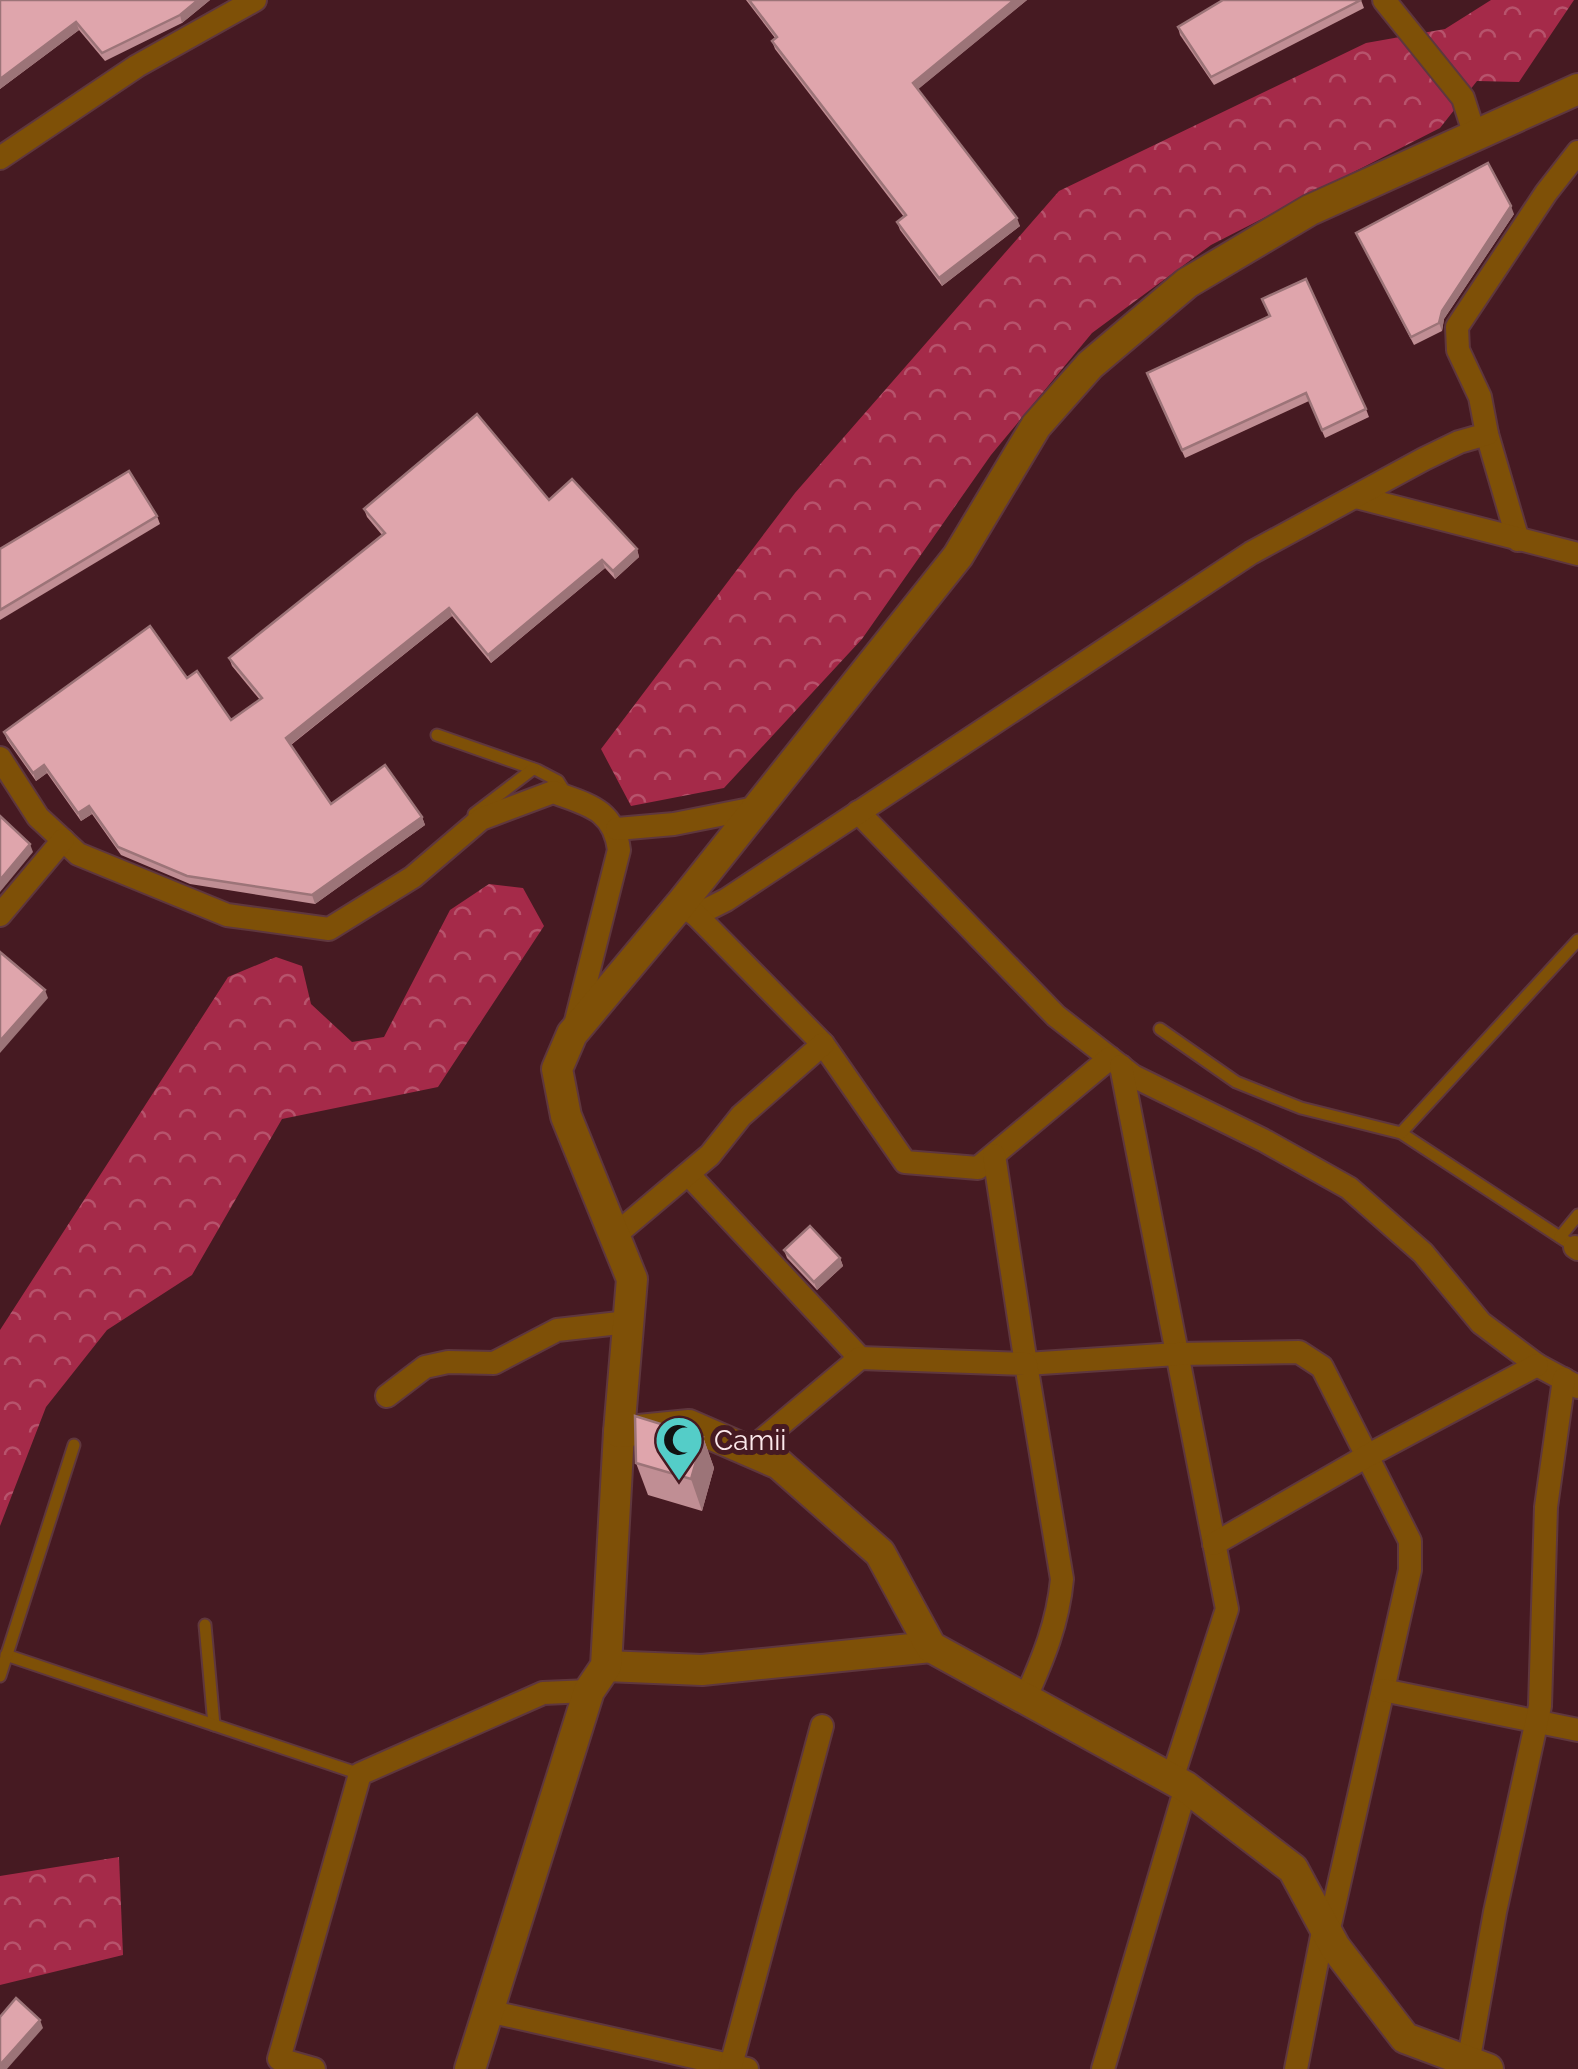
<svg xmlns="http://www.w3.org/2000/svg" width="1578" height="2069" font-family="Raleway,sans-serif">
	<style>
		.forest { fill: url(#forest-crowns) }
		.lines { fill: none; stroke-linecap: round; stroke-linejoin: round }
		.service-casing { stroke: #5f373e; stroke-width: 15 }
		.minor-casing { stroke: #5f373e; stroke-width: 26 }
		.tertiary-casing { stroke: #5f373e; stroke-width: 34 }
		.service { stroke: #7e5007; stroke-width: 11 }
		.minor { stroke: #7e5007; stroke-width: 22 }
		.tertiary { stroke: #7e5007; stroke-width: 30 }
		.wall { fill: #c08e94 }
		.shaded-wall { fill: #9c7478 }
		.building { fill: #dfa5ac; stroke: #9c7478; stroke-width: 2.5 }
		.labels { text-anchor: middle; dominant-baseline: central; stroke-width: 10; stroke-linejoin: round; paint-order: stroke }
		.poi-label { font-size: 28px; fill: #fce9eb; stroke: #461a22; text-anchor: start }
	</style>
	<defs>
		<pattern id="forest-crowns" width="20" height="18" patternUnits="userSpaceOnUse" patternTransform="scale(2.5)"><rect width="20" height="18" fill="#a52a49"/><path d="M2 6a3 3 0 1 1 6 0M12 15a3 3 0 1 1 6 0" fill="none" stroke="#b7536c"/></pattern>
	</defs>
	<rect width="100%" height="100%" fill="#461a22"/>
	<g class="forest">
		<polygon points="1491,0 1574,0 1519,82 1477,81 1440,128 1211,245 1092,333 991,455 862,639 724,788 631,806 601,749 795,493 1059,191 1366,43 1445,29"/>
		<polygon points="489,884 523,888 544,926 438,1087 282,1119 192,1275 107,1330 46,1407 0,1526 0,1330 228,977 276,957 302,966 311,1004 352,1042 384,1037 450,910"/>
		<polygon points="119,1857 123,1955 0,1985 0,1876"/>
	</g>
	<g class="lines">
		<g class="service-casing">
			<g id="service">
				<polyline points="437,735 537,770 558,781 566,794"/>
				<polyline points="474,814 533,769"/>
				<polyline points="1160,1029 1236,1082 1301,1108 1401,1133 1575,1247"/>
				<polyline points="1401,1133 1578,940"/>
				<polyline points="1560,1237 1578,1215"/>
				<polyline points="205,1625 214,1725"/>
				<polyline points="6,1655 360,1774"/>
				<polyline points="0,1676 74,1445"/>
			</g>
		</g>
		<g class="minor-casing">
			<g id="minor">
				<polyline points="1384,0 1463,98 1475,136"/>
				<polyline points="0,158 137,66 255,0"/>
				<polyline points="1487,434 1518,540"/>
				<polyline points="1356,497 1578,554"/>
				<path d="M 0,758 L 38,817 L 78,854 L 227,915 L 329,929 L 413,877 L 481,819 L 553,792 C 588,805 614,809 619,850 L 575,1025"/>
				<polyline points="858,812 1056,1016 1133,1076 1263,1140 1349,1188 1423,1253 1481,1323 1537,1365 1578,1387"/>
				<polyline points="617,829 674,824 755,808"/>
				<polyline points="680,905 696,915 726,900 1251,553 1424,459 1459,442 1487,434 1480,397 1458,350 1457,327 1546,193 1578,152"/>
				<polyline points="0,915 63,840"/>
				<polyline points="696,915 823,1044 905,1162 978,1168 1110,1058"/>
				<polyline points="1121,1066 1227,1609 1172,1779"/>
				<polyline points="994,1155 1026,1364 1177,1354 1299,1352 1322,1367 1410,1541 1410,1570 1328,1933"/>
				<polyline points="688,1174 860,1358"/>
				<polyline points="614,1236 710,1155 741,1116 823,1044"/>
				<polyline points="1575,1247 1578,1249"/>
				<polyline points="387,1396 425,1367 448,1362 494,1363 557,1330 628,1322"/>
				<path d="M 749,1451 L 860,1358 L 1026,1364 L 1062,1579 C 1058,1623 1043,1659 1025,1699"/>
				<polyline points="1214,1544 1367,1456 1537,1365"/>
				<polyline points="1383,1690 1578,1730"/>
				<polyline points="488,2011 747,2069"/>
				<polyline points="314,2069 279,2059 360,1774 543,1693 589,1691"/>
				<polyline points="730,2069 822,1726"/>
				<polyline points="1103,2069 1186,1787"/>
				<polyline points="1296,2069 1324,1926"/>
				<polyline points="1467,2069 1495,1912 1540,1706 1546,1507 1564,1379"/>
			</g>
		</g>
		<g class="tertiary-casing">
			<g id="tertiary">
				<polyline points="606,1666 702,1670 931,1647"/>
				<polyline points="470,2069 589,1691 606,1666 619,1432"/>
				<polyline points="1488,2069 1405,2038 1335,1947 1293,1869 1186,1787 931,1647 880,1553 779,1464 689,1425 619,1432 632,1279 566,1116 557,1069 572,1034 680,905 958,556 1036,426 1090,365 1187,283 1310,210 1578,89"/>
			</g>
		</g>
		<use href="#service" class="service"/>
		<use href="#minor" class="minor"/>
		<use href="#tertiary" class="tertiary"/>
	</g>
	<g class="wall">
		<polygon points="0,0 210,0 182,23 105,61 79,30 0,89"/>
		<polygon points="746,0 1027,0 918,89 1020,226 942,286 900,230 897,222 904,217 775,49 772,41 775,38"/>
		<polygon points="1361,0 1364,8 1214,85 1180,35 1178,27"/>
		<polygon points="1514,214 1444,319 1442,331 1414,345 1356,233"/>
		<polygon points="1269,316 1366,409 1369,417 1325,438 1309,401 1185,458 1150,381"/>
		<polygon points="549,500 637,549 639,557 615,579 605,568 491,663 452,616 291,745 331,804 422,817 425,825 315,904 190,884 121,855 92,814 81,821 47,773 36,781 7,740 4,732 187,678 231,720 260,700 232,666 229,658 382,535 367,517 364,509"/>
		<polygon points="157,516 160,524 0,620 0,549"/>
		<polygon points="784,1250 840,1258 843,1266 817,1290 787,1258"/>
		<polygon points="703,1437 714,1468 702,1511 648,1495 636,1463"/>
	</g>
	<g class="shaded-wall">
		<polygon points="198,0 210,0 182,23 180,15"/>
		<polygon points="1014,0 1027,0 916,91 913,83"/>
		<polygon points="76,22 79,30 0,89 0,79"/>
		<polygon points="1511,206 1514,214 1444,319 1442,331 1439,323 1442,311"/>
		<polygon points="1017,218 1020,226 942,286 939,278"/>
		<polygon points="637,549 639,557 615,579 613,571"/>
		<polygon points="602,560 605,568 491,663 488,655"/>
		<polygon points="449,608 452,616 289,746 286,738"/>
		<polygon points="44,765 47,773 36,781 33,773"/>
		<polygon points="89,806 92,814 81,821 78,813"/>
		<polygon points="422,817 425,825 315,904 312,895"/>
		<polygon points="30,844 33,852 0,892 0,880"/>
		<polygon points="45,990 48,998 0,1053 0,1041"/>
		<polygon points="840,1258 843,1266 817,1290 814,1282"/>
		<polygon points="703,1437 714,1468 702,1511 691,1479"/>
		<polygon points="40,2020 43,2028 7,2069 0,2069 0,2065"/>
	</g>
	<g class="building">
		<polygon points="0,0 198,0 180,15 102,53 76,22 0,79"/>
		<polygon points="749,0 1014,0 913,83 1017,218 939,278 897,222 906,215 772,41 777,37"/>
		<polygon points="1223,0 1361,0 1211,77 1178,27"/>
		<polygon points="1488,163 1511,206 1442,311 1439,323 1411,337 1356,233"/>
		<polygon points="1306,279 1366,409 1322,430 1306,393 1182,450 1147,373 1270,316 1262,299"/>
		<polygon points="477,414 549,500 572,479 637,549 613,571 602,560 488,655 449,608 286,738 331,804 385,765 422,817 312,895 187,876 118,847 89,806 78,813 44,765 33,773 4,732 150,626 187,678 197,671 231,720 262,698 229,658 385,533 364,509"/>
		<polygon points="129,471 157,516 0,610 0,549"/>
		<polygon points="0,816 30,844 0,880"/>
		<polygon points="0,952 45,990 0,1041"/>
		<polygon points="810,1226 840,1258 814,1282 784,1250"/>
		<polygon points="635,1416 703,1437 691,1479 636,1463"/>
		<polygon points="16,1998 40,2020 0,2065 0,2017"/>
	</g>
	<defs>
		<g id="mosque-pin" transform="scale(2.5)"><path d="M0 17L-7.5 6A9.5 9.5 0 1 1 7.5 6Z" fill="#54cdc8" stroke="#461a22"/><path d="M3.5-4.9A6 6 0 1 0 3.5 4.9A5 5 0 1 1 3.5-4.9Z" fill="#111"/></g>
	</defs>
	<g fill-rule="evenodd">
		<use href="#mosque-pin" x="679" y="1440"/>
	</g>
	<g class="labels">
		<g class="poi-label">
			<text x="714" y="1440">Camii</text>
		</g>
	</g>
</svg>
